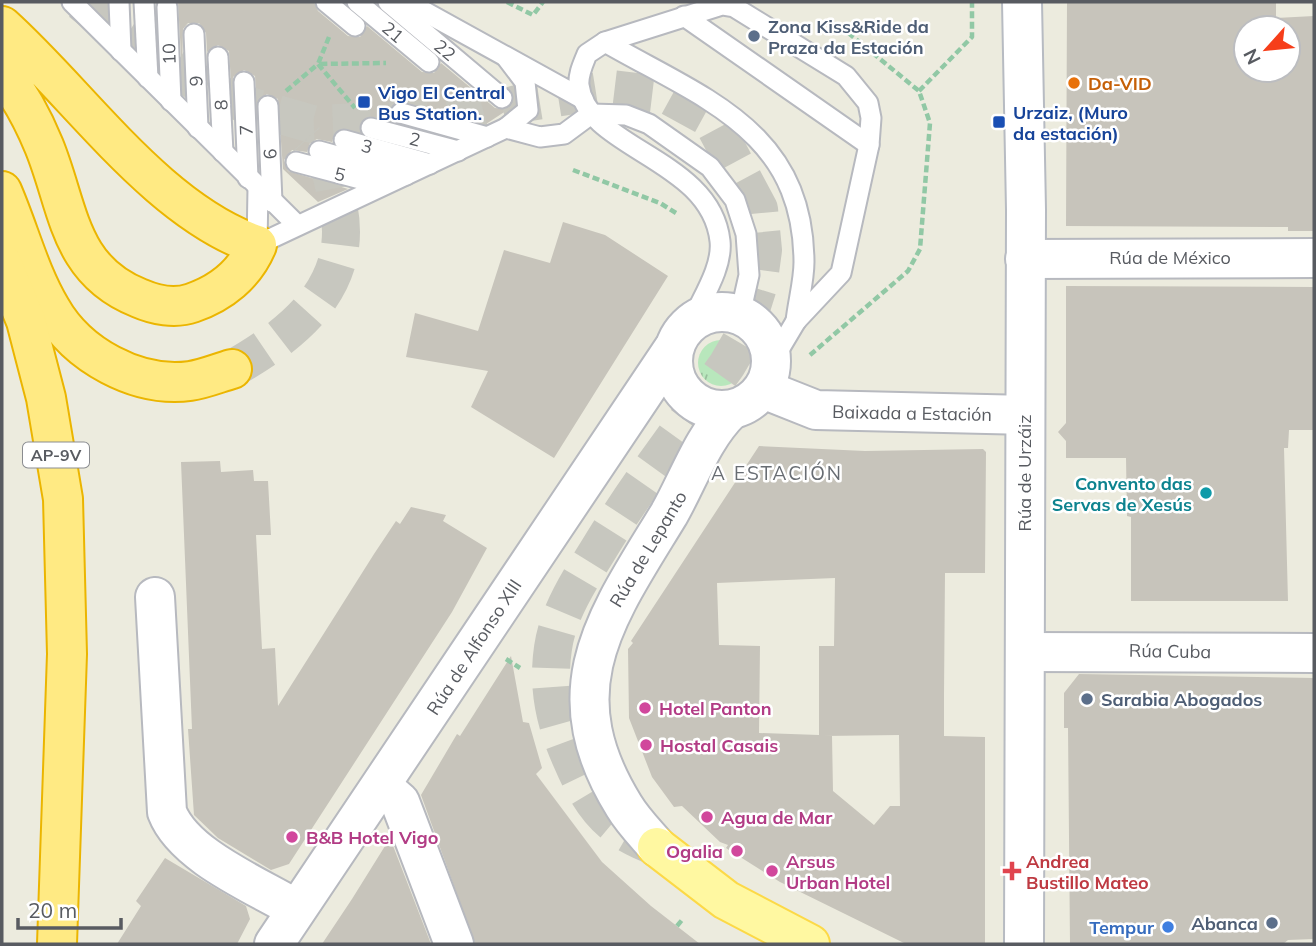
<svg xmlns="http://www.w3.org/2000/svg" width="1316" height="946" font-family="Mulish,sans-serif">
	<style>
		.grass { fill: url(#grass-tufts) }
		.building { fill: #c7c4bb; fill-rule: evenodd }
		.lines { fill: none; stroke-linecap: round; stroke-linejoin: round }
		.motorway-tunnel { stroke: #c7c7bf; stroke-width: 38; stroke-dasharray: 38 19; stroke-linecap: butt }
		.service-casing { stroke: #b7b9bf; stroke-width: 23 }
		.minor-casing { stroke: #b7b9bf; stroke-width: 42 }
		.secondary-casing { stroke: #b7bbc2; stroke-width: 42 }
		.primary-casing { stroke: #fcd947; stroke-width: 42 }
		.motorway-casing { stroke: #ebb500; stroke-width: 42 }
		.path { stroke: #91c8a5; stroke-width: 4.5; stroke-dasharray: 7 3.5; stroke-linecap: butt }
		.service { stroke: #fff; stroke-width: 19 }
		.minor { stroke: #fff; stroke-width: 38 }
		.secondary { stroke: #fff; stroke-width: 38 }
		.primary { stroke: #fff8a1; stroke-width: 38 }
		.motorway { stroke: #ffea83; stroke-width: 38 }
		.service-dot { fill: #5c6f8a; stroke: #fff; stroke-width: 2.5 }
		.food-dot { fill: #e8710a; stroke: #fff; stroke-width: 2.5 }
		.transit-dot { fill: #1a4fb4; stroke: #fff; stroke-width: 2.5 }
		.culture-dot { fill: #0f9aa8; stroke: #fff; stroke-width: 2.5 }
		.hotel-dot { fill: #d1479c; stroke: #fff; stroke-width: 2.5 }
		.health-dot { fill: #e0444e; stroke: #fff; stroke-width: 2.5 }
		.shop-dot { fill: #3f7fe0; stroke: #fff; stroke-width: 2.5 }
		.labels { text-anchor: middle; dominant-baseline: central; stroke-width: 5; stroke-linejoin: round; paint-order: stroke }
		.shield { fill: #fff; stroke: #8a8c90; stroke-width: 2 }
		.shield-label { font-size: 16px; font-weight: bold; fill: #585b61 }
		.service-label { font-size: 18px; font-weight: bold; fill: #4e5e75; stroke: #fff; text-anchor: start }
		.street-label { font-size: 18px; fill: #585b61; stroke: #fff }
		.food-label { font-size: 18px; font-weight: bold; fill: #c56008; stroke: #fff; text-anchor: start }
		.transit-label { font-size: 18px; font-weight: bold; fill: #164399; stroke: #fff; text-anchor: start }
		.culture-label { font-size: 18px; font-weight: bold; fill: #0d838f; stroke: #fff; text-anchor: end }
		.hotel-label { font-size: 18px; font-weight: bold; fill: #b23c85; stroke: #fff; text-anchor: start }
		.health-label { font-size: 18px; font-weight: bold; fill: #be3a42; stroke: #fff; text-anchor: start }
		.shop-label { font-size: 18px; font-weight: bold; fill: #366cbe; stroke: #fff; text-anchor: end }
		.neighbourhood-label { font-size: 19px; letter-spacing: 2px; fill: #686d73; stroke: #fff }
	</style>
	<defs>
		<pattern id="grass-tufts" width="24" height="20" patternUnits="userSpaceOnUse" patternTransform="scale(1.75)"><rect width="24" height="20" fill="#b8e7bc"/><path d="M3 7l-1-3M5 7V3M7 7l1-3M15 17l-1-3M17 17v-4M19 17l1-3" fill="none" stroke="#98be9c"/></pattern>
	</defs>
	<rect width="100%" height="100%" fill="#ecebde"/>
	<circle class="grass" cx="721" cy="363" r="23"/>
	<g class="building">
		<polygon points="178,2 314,2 318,11 348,36 360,37 367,26 422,72 434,73 441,63 495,108 507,109 514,100 515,105 486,124 399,101 389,109 392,121 367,116 359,124 359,132 340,128 335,132 332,142 317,139 310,143 307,152 292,150 284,160 288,171 348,189 318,202 283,169 278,99 267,94 257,101 255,76 244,70 233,77 232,96 229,51 218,45 207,52 206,33 199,23 188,23 183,29 182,72"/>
		<path d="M 1067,2 L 1276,2 L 1276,18 L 1314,16 L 1314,231 L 1288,231 L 1288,227 L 1066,226 ZM 1246,28 L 1288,28 L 1288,70 L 1246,70 Z"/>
		<polygon points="563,222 605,235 668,276 554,458 471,407 488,371 406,357 415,313 478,331 504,250 550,263"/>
		<polygon points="1066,286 1314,287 1314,430 1289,430 1288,448 1284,448 1288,601 1131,601 1131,517 1127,516 1126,458 1066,458 1066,441 1058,432 1066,423"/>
		<path d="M 759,446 L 865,451 L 983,449 L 986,452 L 985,573 L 945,573 L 944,694 L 944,736 L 985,737 L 985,944 L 906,944 L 780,882 L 726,848 L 728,845 L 720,842 L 682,806 L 674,807 L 652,777 L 629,718 L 628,649 L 633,643 L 631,641 ZM 835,578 L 834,646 L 819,646 L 819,735 L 759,733 L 760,646 L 719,645 L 717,583 ZM 899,735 L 900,806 L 890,806 L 874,825 L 833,791 L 832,736 L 824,736 Z"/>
		<polygon points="220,461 221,472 253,470 254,481 268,481 271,535 256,535 262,649 275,648 278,706 374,554 396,521 400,524 411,507 446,515 443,521 487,548 452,612 289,864 271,870 218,838 194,815 188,729 192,729 181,462"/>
		<polygon points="511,656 523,722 529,723 542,768 536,774 602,862 651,906 700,944 475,944 421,795 457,734 460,736"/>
		<polygon points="1079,674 1314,678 1314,939 1288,940 1283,944 1070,944 1068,728 1064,728 1064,693"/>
		<polygon points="390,838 431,944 322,944 352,899"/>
		<polygon points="165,858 246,906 250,919 237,944 117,944 141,906 136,901"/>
	</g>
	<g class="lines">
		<g class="motorway-tunnel">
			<path d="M 81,2 L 124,37 L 211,91 L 253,107 L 312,124 L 467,118 L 517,104 L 611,89 L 669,96 L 711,119 L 759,209 L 763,250 L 758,287 L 741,341 L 727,365 C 683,427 636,487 597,552 C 579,581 558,613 553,648 C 547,688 555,724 572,761 C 592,807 608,829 657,847"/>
			<path d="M 232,369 C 299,331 359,281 336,196 C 334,187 333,177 329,169 C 324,159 313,149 305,140"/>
		</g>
		<g class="service-casing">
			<g id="service">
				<polyline points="72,2 297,225"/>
				<polyline points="119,2 121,51"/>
				<polyline points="144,2 148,78"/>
				<polyline points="326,2 355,26"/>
				<polyline points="357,2 429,62"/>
				<polyline points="388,2 502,98"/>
				<polyline points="407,2 583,99"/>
				<polyline points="167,7 171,101"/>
				<polyline points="684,16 869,145"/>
				<polyline points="194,34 198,128"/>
				<path d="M 605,42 C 704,99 803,130 804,262 C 804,281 798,302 796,321"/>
				<polyline points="218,57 223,152"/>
				<polyline points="244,82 248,178"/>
				<polyline points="268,106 272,202"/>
				<polyline points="401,113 487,137"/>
				<polyline points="371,128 458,151"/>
				<polyline points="506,128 540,137 564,134 591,114 626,115 649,124 710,167 735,200 746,234 749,275 740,315"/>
				<polyline points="344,140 430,164"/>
				<polyline points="319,151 406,175"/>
				<polyline points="296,162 383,185"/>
				<polyline points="258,188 257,245 506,128 528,110 525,82 506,57"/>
				<path d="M 692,321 C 702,298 723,267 720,241 C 711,158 586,149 579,85 C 578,74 583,64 587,54 L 605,42 L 722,5 L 734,7 L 846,76 L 868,103 L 871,118 L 869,145 L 841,273 L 796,321 L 771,363"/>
			</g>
		</g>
		<g class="minor-casing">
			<g id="minor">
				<polyline points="1025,259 1314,258"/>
				<circle cx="722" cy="361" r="49"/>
				<polyline points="763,389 816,410 1024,415"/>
				<path d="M 155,597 L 167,812 C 184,856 256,885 296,909"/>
				<polyline points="1025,652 1314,653"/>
				<polyline points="378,792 392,795 400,802 454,944"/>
				<path d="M 657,847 C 646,834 633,821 624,806 C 551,688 607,616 669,514 C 689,479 702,438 731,410"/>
				<polyline points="274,944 673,349"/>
			</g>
		</g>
		<g class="secondary-casing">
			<polyline id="secondary" points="1022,2 1026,210 1024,944"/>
		</g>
		<g class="primary-casing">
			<polyline id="primary" points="657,847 726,900 810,944"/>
		</g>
		<g class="motorway-casing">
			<g id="motorway">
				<path d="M 2,26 C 79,95 157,211 257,245 C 245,274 221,293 192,303 C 175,309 155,305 139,298 C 68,270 69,207 44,146 C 33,119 20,95 2,72"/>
				<path d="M 2,191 C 19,230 29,272 51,309 C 77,355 137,388 190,381 C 204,379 218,373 232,369"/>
				<polyline points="2,263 26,321 46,398 63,499 67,654 57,944"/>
			</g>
		</g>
		<g class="path">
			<polyline points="507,2 533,15 543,2"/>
			<polyline points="329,37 318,64 386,63"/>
			<polyline points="286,91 318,64 355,108"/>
			<polyline points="919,91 972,37 972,2"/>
			<polyline points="573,170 660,203 676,213"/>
			<polyline points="810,355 908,271 920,249 930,123 919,91 841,27"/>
			<polyline points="506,659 520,668"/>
			<polyline points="677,926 682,920"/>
		</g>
		<use href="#service" class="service"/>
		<use href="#minor" class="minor"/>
		<use href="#secondary" class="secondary"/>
		<use href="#primary" class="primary"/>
		<use href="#motorway" class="motorway"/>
	</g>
	<g class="service-dot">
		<circle cx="754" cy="36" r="7"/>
		<circle cx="1087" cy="699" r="7"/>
		<circle cx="1272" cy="923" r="7"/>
	</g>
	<circle class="food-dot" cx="1074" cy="83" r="7"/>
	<g class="transit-dot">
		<rect x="357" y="95" width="14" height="14" rx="3.5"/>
		<rect x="992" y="115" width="14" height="14" rx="3.5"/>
	</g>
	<circle class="culture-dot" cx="1206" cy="493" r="7"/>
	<g class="hotel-dot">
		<circle cx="645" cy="708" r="7"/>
		<circle cx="646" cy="745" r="7"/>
		<circle cx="707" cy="817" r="7"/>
		<circle cx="292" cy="837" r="7"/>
		<circle cx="737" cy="851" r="7"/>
		<circle cx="772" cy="871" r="7"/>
	</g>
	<path class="health-dot" d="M1008.5 860.5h7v7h7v7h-7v7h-7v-7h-7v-7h7z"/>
	<circle class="shop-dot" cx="1168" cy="927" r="7"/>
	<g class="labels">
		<rect class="shield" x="23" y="442.5" width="66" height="25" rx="5"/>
		<g class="shield-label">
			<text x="56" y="455">AP-9V</text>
		</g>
		<g class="service-label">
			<text x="768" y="26">Zona Kiss&amp;Ride da<tspan x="768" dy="21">Praza da Estación</tspan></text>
			<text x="1101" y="699">Sarabia Abogados</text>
			<text x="1258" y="923" text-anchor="end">Abanca</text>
		</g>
		<g class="street-label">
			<text transform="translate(393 32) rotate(40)">21</text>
			<text transform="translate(445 50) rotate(40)">22</text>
			<text transform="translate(169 54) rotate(-92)">10</text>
			<text transform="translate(196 81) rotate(-93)">9</text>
			<text transform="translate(221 105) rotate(-93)">8</text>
			<text transform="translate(246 130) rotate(-92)">7</text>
			<text transform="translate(415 139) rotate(15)">2</text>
			<text transform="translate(367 146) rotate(15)">3</text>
			<text transform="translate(270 154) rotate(-93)">6</text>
			<text transform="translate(340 174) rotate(15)">5</text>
			<text x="1170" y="257">Rúa de México</text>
			<text transform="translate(912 413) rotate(1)">Baixada a Estación</text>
			<text transform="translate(1024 473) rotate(-90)">Rúa de Urzáiz</text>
			<text transform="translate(648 549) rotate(-59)">Rúa de Lepanto</text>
			<text transform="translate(474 647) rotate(-57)">Rúa de Alfonso XIII</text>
			<text transform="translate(1170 651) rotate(1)">Rúa Cuba</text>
		</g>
		<g class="food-label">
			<text x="1088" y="83">Da-VID</text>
		</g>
		<g class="transit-label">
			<text x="378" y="92">Vigo EI Central<tspan x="378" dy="21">Bus Station.</tspan></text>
			<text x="1013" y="112">Urzaiz, (Muro<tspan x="1013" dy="21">da estación)</tspan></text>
		</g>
		<g class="culture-label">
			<text x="1192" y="483">Convento das<tspan x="1192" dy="21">Servas de Xesús</tspan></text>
		</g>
		<g class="hotel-label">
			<text x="659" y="708">Hotel Panton</text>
			<text x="660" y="745">Hostal Casais</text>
			<text x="721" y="817">Agua de Mar</text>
			<text x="306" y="837">B&amp;B Hotel Vigo</text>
			<text x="723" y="851" text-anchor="end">Ogalia</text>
			<text x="786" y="861">Arsus<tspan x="786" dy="21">Urban Hotel</tspan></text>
		</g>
		<g class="health-label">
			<text x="1026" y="861">Andrea<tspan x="1026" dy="21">Bustillo Mateo</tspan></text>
		</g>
		<g class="shop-label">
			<text x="1154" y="927">Tempur</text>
		</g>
		<g class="neighbourhood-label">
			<text x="777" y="473">A ESTACIÓN</text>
		</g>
	</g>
	<rect width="1316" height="946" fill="none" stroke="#585b61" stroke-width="7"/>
	<g transform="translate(1267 49) rotate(243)"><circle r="33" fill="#ffffff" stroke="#bcbdc0" stroke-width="2"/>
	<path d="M0-5L12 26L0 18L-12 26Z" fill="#f63e1a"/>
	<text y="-10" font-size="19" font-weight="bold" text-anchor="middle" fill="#585b61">N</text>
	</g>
	<path d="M18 918v10h103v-10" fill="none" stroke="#585b61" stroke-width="3.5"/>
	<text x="28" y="918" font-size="21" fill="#585b61" stroke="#ffffff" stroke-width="5" paint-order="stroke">20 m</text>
</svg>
